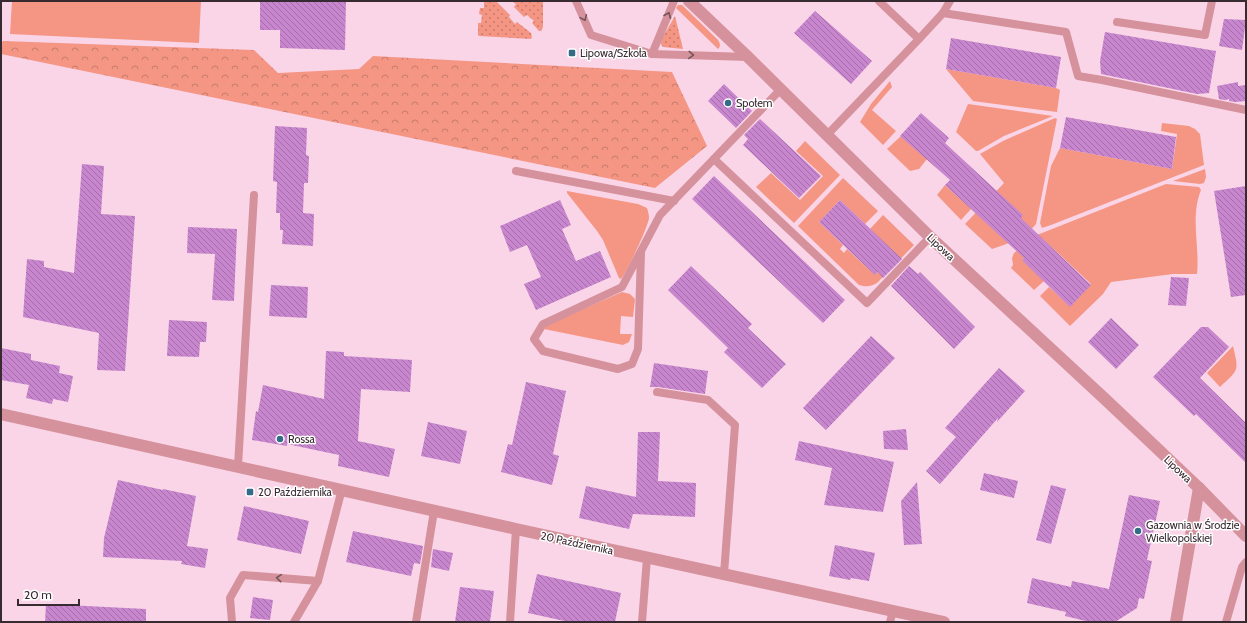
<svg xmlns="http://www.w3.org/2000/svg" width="1247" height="623" font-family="Cabin,sans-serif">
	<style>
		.grass { fill: #f59684 }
		.park { fill: url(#park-crowns) }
		.garden { fill: url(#garden-dots) }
		.building { fill: url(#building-back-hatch) }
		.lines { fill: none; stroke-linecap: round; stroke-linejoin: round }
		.lane { stroke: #d5929c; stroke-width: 8 }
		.street { stroke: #d5929c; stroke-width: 12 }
		.oneway { stroke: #77545c }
		.poi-dot { fill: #346b86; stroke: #fff; stroke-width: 1.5 }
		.labels { text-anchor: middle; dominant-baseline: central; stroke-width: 3; stroke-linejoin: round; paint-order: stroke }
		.poi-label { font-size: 11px; fill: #382a31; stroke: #fff; text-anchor: start }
		.street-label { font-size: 11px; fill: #382a31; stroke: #fff }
	</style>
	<defs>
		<pattern id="park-crowns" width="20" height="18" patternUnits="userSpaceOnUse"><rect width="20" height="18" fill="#f59684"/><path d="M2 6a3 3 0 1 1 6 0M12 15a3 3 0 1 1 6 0" fill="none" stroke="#c77b6d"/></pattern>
		<pattern id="garden-dots" width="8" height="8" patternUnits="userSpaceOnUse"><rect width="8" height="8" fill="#f59684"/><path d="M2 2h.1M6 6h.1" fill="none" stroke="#c77b6d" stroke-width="1.8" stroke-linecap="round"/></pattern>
		<pattern id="building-back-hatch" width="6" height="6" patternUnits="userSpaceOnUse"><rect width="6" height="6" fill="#c886ce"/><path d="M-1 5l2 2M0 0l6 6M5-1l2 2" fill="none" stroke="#a36ea8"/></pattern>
	</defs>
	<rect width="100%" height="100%" fill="#fad5e8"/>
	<g class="grass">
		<polygon points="12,1 201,1 199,43 10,34"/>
		<path d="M 678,5 L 682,5 L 718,40 C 720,43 721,46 718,49 L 676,8 Z"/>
		<polygon points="946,69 1056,88 1060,90 1057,112 973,101"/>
		<polygon points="890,81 892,87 872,110 896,131 883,145 860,122 871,104"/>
		<polygon points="968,104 1053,116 1004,136 978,151 976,151 956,132"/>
		<path d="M 1055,118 L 1057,119 L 1036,224 C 1026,237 1008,244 992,249 L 965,224 L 1004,183 L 980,154 L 1003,141 Z"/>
		<polygon points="1162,123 1189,126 1195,129 1200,134 1204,165 1051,225 1042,228 1040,223 1051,166 1060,148 1172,169 1177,134 1161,131"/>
		<polygon points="901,136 927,159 919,169 910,171 887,149"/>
		<polygon points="805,141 840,175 794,223 756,187 771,173 800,200 823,176 796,151"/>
		<polygon points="1205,169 1206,177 1204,183 1200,184 1173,181"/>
		<path d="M 843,178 L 878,211 L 865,224 L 840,200 L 819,222 L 843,245 L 840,249 L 844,253 L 847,249 L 875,275 L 896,254 L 870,229 L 883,215 L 914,245 L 877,283 C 870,287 866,287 859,285 L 798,226 Z"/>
		<path d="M 1166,184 L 1199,187 L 1201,190 C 1190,217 1200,247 1197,274 L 1173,274 L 1111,282 L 1103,294 L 1070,326 L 1040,296 L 1049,287 L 1070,306 L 1091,284 L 1043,239 L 1022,260 L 1044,281 L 1034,290 L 1011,268 L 1013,265 L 1012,258 L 1014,253 L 1037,235 Z"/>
		<polygon points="945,185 971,209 961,220 937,195"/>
		<path d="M 567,191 L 638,204 L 647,208 C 648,211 649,215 649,218 C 648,227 627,272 621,279 L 619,278 L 603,240 L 597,231 L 567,193 Z"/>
		<polygon points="622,292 630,294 635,299 633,317 621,316 620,334 632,334 629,342 623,345 544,329 547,325"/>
		<path d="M 1233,346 C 1239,372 1239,369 1220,387 L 1207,373 Z"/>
	</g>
	<polygon class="park" points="3,41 254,50 278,73 359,69 373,56 672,72 707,146 655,188 1,54 1,44"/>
	<g class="garden">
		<polygon points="484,1 496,1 510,15 509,17 515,24 517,22 531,33 532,37 531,39 479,36 478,35 478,23 481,23 482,15 479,14 480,8 484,8"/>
		<polygon points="512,1 543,1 543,27 541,31 539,31 532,23 534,21 527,15 524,17 514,7 516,4"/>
		<polygon points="675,16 683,49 663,47 661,44 661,40"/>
	</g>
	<g class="building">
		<polygon points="260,1 346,1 345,50 280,48 280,30 260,30"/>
		<polygon points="815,11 872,61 851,84 794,33"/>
		<polygon points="1224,19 1246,20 1242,50 1219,46"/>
		<polygon points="1105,32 1216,51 1209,93 1197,94 1101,74 1100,61"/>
		<polygon points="951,38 1061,57 1056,88 946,69"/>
		<polygon points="1238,82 1238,86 1246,85 1246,101 1235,102 1229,101 1229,99 1225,100 1219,99 1217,86"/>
		<polygon points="724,84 752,111 736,128 708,101"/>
		<polygon points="921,113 949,138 945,143 1023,215 1021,218 1091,285 1070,307 1022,260 1024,258 945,185 950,180 900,136"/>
		<polygon points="1066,117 1176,137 1172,169 1060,148"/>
		<polygon points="760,119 821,176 799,198 743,145 748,139 744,135"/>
		<polygon points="275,126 307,128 306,155 309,156 308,183 304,183 303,213 314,214 313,246 282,244 283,230 280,230 280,213 276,213 277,182 273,181"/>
		<polygon points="82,164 104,166 101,214 135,216 125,371 97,370 99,333 23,317 27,259 44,261 44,267 74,273"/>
		<polygon points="714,176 845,300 823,323 692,199"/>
		<polygon points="1246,186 1246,295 1231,297 1214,191"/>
		<polygon points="560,200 571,225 562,229 576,261 600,251 611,277 536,310 524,284 541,277 527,245 510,252 500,226"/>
		<polygon points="840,200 902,259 883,278 878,272 875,275 819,222"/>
		<polygon points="188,227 237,229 234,301 212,300 215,254 187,253"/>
		<polygon points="691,266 752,324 748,328 786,364 762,388 724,352 728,348 668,290"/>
		<polygon points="909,266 918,274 920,272 975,327 954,349 891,286"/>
		<polygon points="1171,277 1189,278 1186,306 1168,305"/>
		<polygon points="271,285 308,287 307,318 269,316"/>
		<polygon points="1111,318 1139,345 1116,369 1088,342"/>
		<polygon points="169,320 207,322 206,342 200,342 199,357 167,356"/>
		<polygon points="1201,327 1208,327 1229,347 1200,378 1246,423 1246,463 1196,414 1194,416 1153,377"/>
		<polygon points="871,336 895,358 826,430 803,408"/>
		<polygon points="1,348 31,354 31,360 60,366 59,373 73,376 68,402 53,399 52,404 26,398 29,385 1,380"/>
		<polygon points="326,351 344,352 344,356 412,360 410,392 361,389 358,441 395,449 389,477 338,466 339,455 287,444 287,446 252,440 256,411 258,412 263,385 324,399"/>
		<polygon points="654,363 708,371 705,394 658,387 650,387"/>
		<polygon points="999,368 1025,391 997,422 998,418 940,484 926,471 956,437 945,428"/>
		<polygon points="526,382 566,391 553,454 559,456 552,485 501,472 508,444 512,445"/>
		<polygon points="428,422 467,431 460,464 421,456"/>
		<polygon points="906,429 908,450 884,449 883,431"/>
		<polygon points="638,432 660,432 658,481 696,483 695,517 633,514 629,529 579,518 586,486 636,497"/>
		<polygon points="799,441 894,462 883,512 824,505 832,468 795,460"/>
		<polygon points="984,473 1018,481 1014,498 980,490"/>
		<polygon points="118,480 163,490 163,489 196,496 187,546 208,549 205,568 181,564 182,561 103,557 104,538"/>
		<polygon points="917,482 922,544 904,545 901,501"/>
		<polygon points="1051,485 1066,489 1051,544 1036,540"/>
		<polygon points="1129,495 1160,501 1147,560 1152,561 1144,599 1139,598 1137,608 1115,622 1090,622 1065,616 1066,612 1027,603 1032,578 1071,587 1072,581 1109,589"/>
		<polygon points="244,506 309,521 301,554 237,540"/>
		<polygon points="353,531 423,546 420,564 414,563 411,576 346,562"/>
		<polygon points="835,545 875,553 869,581 851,578 850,580 829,576"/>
		<polygon points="433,549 453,553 449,571 431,567"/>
		<polygon points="537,574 621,593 615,622 569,622 528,613"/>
		<polygon points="460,587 494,591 490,622 455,622"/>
		<polygon points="253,597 273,600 270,620 250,618"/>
		<polygon points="46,604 146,609 146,622 45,622"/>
	</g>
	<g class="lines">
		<g class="lane">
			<polyline points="576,1 591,35 652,54 748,57"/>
			<polyline points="879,1 919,39"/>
			<polyline points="943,13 1066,32 1078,76 1102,80 1246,110"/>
			<polyline points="1117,22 1205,35 1212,1"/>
			<polyline points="652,54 674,1"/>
			<polyline points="827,135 919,39 943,13 950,1"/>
			<polyline points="714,159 867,303 930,237"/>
			<polyline points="516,171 674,201"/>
			<polyline points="641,253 638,349 632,364 618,369 543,351 534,339 543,324 622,287 660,215 781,89"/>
			<polyline points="657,392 708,400 735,425 724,574"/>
			<polyline points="238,466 254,195"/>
			<polyline points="232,622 230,598 243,575 318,581"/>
			<polyline points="294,622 318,581 342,489"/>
			<polyline points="416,622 434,511"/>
			<polyline points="510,622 516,529"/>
			<polyline points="642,622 647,558"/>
			<polyline points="890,622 893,611"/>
			<polyline points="1226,622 1242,567 1246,562"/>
		</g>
		<g class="street">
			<polyline points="689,1 748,57 930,237 1106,400 1199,488 1246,536"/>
			<polyline points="1,414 516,529 944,622"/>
			<polyline points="1176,622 1199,488"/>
		</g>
	</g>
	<defs><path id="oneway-chevron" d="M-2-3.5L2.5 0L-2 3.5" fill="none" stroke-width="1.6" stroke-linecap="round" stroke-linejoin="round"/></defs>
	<g class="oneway">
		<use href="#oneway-chevron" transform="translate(668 15) rotate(-67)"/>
		<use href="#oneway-chevron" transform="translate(584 18) rotate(66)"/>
		<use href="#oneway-chevron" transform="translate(691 55) rotate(2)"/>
		<use href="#oneway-chevron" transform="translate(279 578) rotate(-175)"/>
	</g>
	<g class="poi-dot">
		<rect x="568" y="49" width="8" height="8" rx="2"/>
		<circle cx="728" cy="103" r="4"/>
		<circle cx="280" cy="439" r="4"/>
		<rect x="246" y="488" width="8" height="8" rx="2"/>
		<circle cx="1138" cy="531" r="4"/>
	</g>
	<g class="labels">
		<g class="poi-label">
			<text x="580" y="53">Lipowa/Szkoła</text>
			<text x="736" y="103">Społem</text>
			<text x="288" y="439">Rossa</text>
			<text x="258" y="492">20 Października</text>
			<text x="1146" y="525">Gazownia w Środzie<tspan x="1146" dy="13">Wielkopolskiej</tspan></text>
		</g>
		<g class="street-label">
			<text transform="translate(941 247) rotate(43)">Lipowa</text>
			<text transform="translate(1178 469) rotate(43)">Lipowa</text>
			<text transform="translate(577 543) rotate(12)">20 Października</text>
		</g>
	</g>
	<rect width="1247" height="623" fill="none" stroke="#382a31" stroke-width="4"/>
	<path d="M18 599v6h61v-6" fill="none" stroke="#382a31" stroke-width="2"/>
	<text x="24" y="599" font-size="12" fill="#382a31" stroke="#ffffff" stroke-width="3" paint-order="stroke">20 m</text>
</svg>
